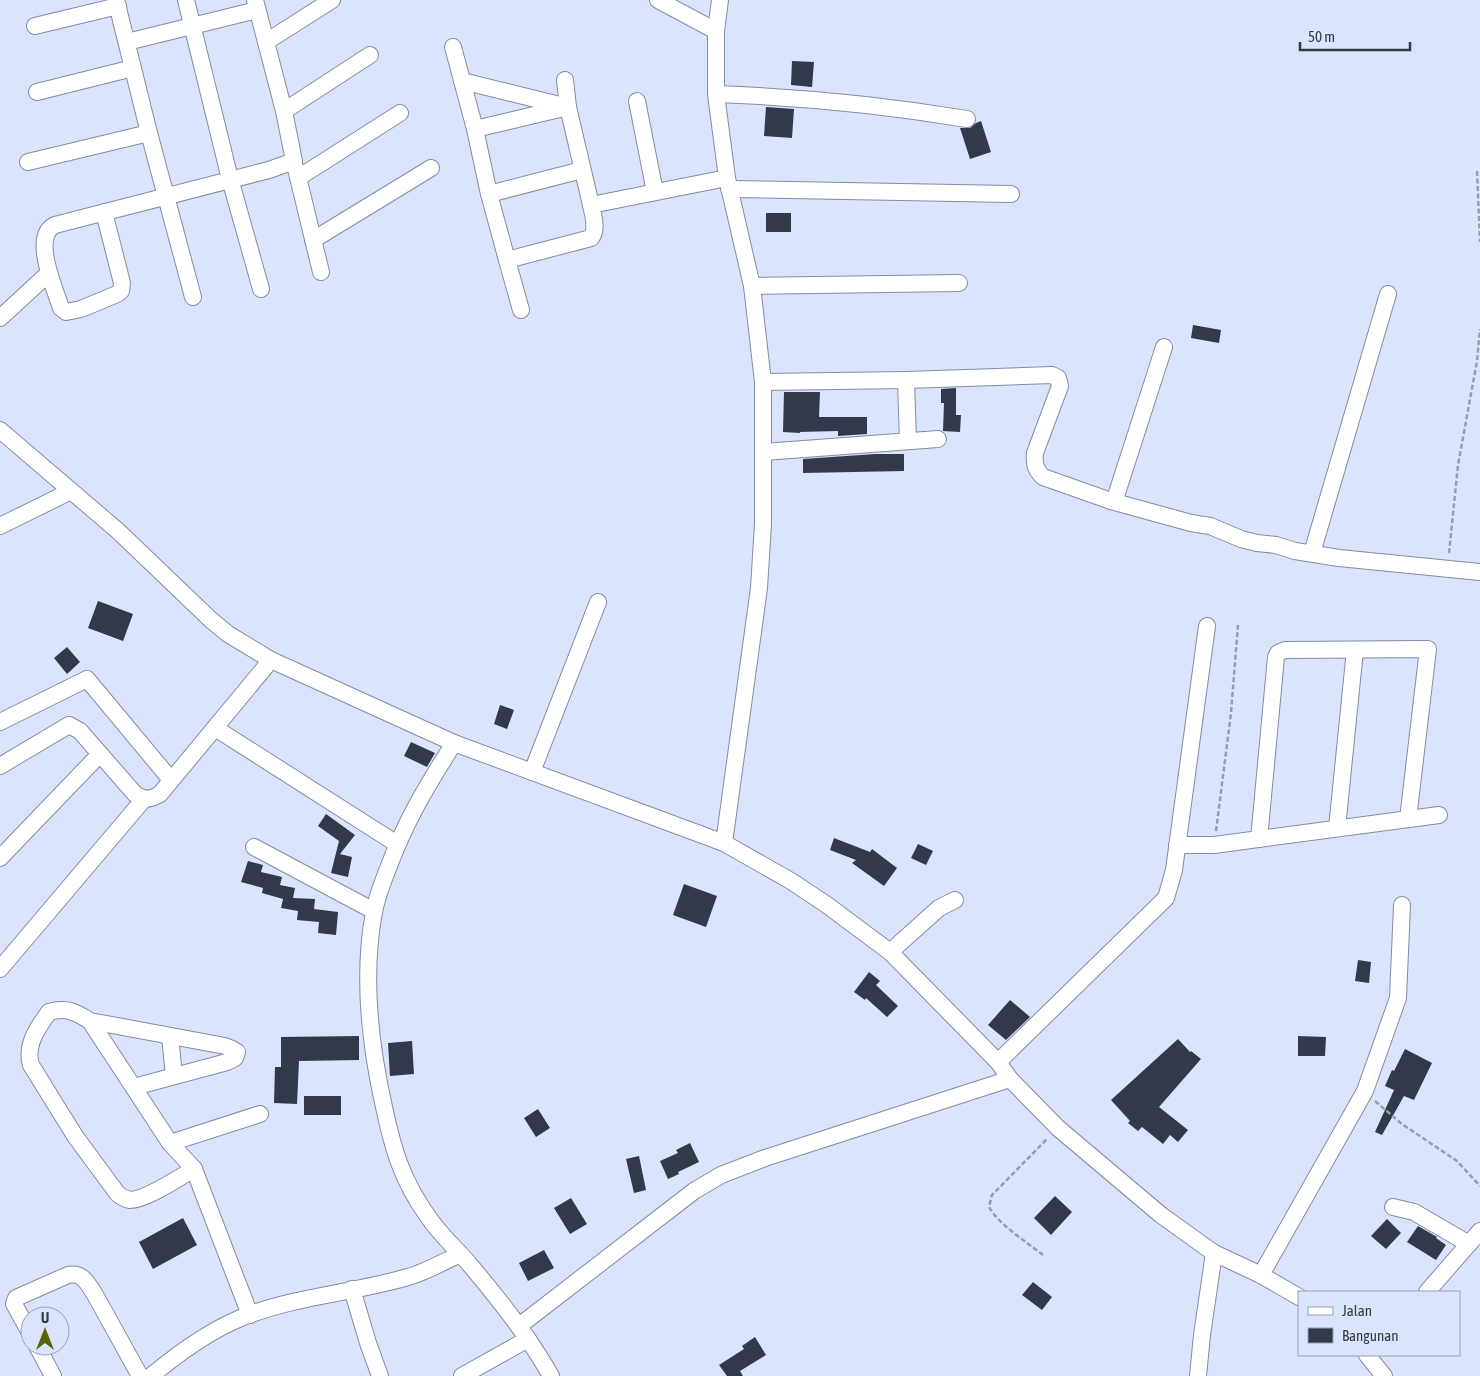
<svg xmlns="http://www.w3.org/2000/svg" width="1480" height="1376" font-family="'Asap Condensed',sans-serif">
	<style>
		.building { fill: #31394b }
		.lines { fill: none; stroke-linecap: round; stroke-linejoin: round }
		.minor-casing { stroke: #838ca1; stroke-width: 18 }
		.path { stroke: #969daf; stroke-width: 2.5; stroke-dasharray: 5 2.5; stroke-linecap: butt }
		.minor { stroke: #fff; stroke-width: 16 }
	</style>
	<rect width="100%" height="100%" fill="#dae4fc"/>
	<g class="building">
		<polygon points="792,61 814,62 812,87 791,85"/>
		<polygon points="766,107 794,109 792,138 764,136"/>
		<polygon points="981,121 991,152 970,159 960,128 970,128 976,123"/>
		<rect x="766" y="213" width="25" height="19"/>
		<polygon points="1193,325 1221,330 1219,343 1191,338"/>
		<polygon points="956,388 956,415 961,415 960,432 943,431 944,403 941,403 941,389"/>
		<polygon points="784,392 820,392 819,417 867,417 867,434 838,436 838,431 800,432 800,433 783,432"/>
		<polygon points="875,454 904,454 904,471 803,473 803,459"/>
		<polygon points="98,601 133,614 123,641 88,628"/>
		<polygon points="67,647 80,662 67,674 54,658"/>
		<polygon points="500,705 514,710 507,729 494,724"/>
		<polygon points="411,742 435,753 427,767 404,756"/>
		<polygon points="326,814 355,835 340,854 352,857 348,877 331,873 339,841 318,826"/>
		<polygon points="834,838 870,852 872,849 897,868 884,886 852,863 856,860 830,850"/>
		<polygon points="918,844 933,851 926,865 911,858"/>
		<polygon points="248,861 263,865 261,872 282,877 280,885 295,888 293,898 315,899 314,909 338,912 336,935 318,933 319,922 297,920 298,911 281,908 283,899 262,893 263,888 241,882"/>
		<polygon points="684,884 717,896 706,927 673,915"/>
		<polygon points="1358,960 1371,962 1369,983 1355,981"/>
		<polygon points="869,972 880,981 876,985 898,1006 887,1017 866,998 865,1000 854,992"/>
		<polygon points="1010,1000 1030,1017 1006,1040 988,1025"/>
		<polygon points="359,1036 359,1060 299,1061 297,1104 274,1103 275,1067 281,1067 281,1037"/>
		<polygon points="1298,1036 1326,1037 1325,1056 1298,1056"/>
		<polygon points="1178,1039 1190,1052 1191,1051 1201,1059 1159,1107 1188,1130 1178,1142 1170,1135 1163,1144 1142,1127 1138,1131 1128,1123 1130,1121 1111,1100"/>
		<polygon points="412,1041 414,1074 390,1076 388,1043"/>
		<polygon points="1405,1049 1432,1063 1414,1100 1404,1096 1382,1135 1375,1132 1394,1090 1385,1086 1392,1070 1394,1071"/>
		<rect x="304" y="1096" width="37" height="19"/>
		<polygon points="538,1109 550,1128 536,1137 524,1118"/>
		<polygon points="690,1143 699,1162 678,1172 679,1174 668,1179 660,1161 678,1153 676,1150"/>
		<polygon points="639,1156 646,1190 634,1193 626,1159"/>
		<polygon points="1055,1196 1072,1212 1051,1235 1034,1218"/>
		<polygon points="571,1198 587,1224 570,1234 554,1208"/>
		<polygon points="183,1218 197,1245 153,1269 139,1242"/>
		<polygon points="1387,1219 1401,1233 1386,1249 1371,1236"/>
		<polygon points="1418,1226 1437,1237 1436,1238 1446,1245 1436,1260 1407,1242"/>
		<polygon points="544,1250 554,1268 528,1281 519,1263"/>
		<polygon points="1033,1282 1052,1297 1042,1310 1022,1295"/>
		<polygon points="755,1337 766,1355 740,1371 743,1376 727,1376 719,1365 744,1349 742,1346"/>
	</g>
	<g class="lines">
		<g class="minor-casing">
			<g id="minor">
				<polyline points="116,0 149,133 193,297"/>
				<polyline points="186,0 230,179 261,289"/>
				<polyline points="658,0 716,31"/>
				<polyline points="720,0 716,31 716,94 727,178 752,286 763,382 763,524 759,588 724,843"/>
				<polyline points="35,26 118,6"/>
				<polyline points="127,42 257,10"/>
				<polyline points="266,42 332,0"/>
				<polyline points="453,47 475,129 489,194"/>
				<polyline points="462,81 568,107 591,205 727,178"/>
				<polyline points="37,92 133,68"/>
				<path d="M 716,94 C 800,97 884,105 967,119"/>
				<polyline points="637,101 655,192"/>
				<polyline points="284,111 370,55"/>
				<polyline points="475,129 568,107 565,80"/>
				<polyline points="28,162 149,133"/>
				<polyline points="296,169 321,272"/>
				<path d="M 582,170 L 489,194 L 507,260 L 591,238 C 598,229 593,215 591,205"/>
				<polyline points="298,178 400,113"/>
				<polyline points="729,189 1011,194"/>
				<path d="M 104,212 L 122,283 L 121,291 L 117,294 L 81,309 L 66,312 L 61,308 C 55,289 31,236 55,225 L 269,170 L 294,161 L 284,111 L 255,0"/>
				<polyline points="313,240 431,168"/>
				<polyline points="507,260 521,310"/>
				<polyline points="752,286 959,283"/>
				<polyline points="0,318 49,273"/>
				<polyline points="906,380 908,441"/>
				<path d="M 763,382 L 906,380 L 1052,375 L 1058,378 L 1060,386 L 1035,453 C 1034,464 1035,469 1043,477 L 1111,501 L 1191,523 L 1210,526 L 1241,539 L 1257,543 L 1276,545 L 1295,551 L 1339,558 L 1480,572"/>
				<polyline points="0,430 118,531 211,620 228,634 271,660 454,743 724,843 791,881 827,905 890,952 998,1062 1010,1079 1058,1128 1161,1215 1214,1253 1261,1275 1299,1297"/>
				<polyline points="764,452 938,439"/>
				<polyline points="1111,501 1116,496 1164,347"/>
				<polyline points="0,526 71,491"/>
				<polyline points="1312,553 1388,294"/>
				<polyline points="0,722 87,679 171,780"/>
				<polyline points="215,728 397,844"/>
				<path d="M 454,743 C 428,784 406,820 389,866 C 383,881 377,896 374,912 C 362,976 370,1045 384,1107 C 388,1126 393,1147 400,1165 C 407,1183 416,1200 427,1215 C 439,1234 457,1249 471,1266 C 500,1301 529,1337 551,1376"/>
				<path d="M 0,766 L 69,725 L 80,731 L 135,794 C 145,800 150,800 160,794 L 271,660"/>
				<polyline points="532,772 598,602"/>
				<polyline points="1337,828 1355,650"/>
				<polyline points="1259,839 1276,657 1278,653 1285,650 1428,649 1408,819"/>
				<polyline points="1177,845 1214,845 1439,815"/>
				<polyline points="254,847 374,911"/>
				<polyline points="0,858 100,754"/>
				<polyline points="890,952 939,908 955,900"/>
				<polyline points="0,969 144,799"/>
				<polyline points="90,1021 170,1143 194,1169 250,1315"/>
				<polyline points="170,1036 174,1076"/>
				<polyline points="998,1062 1166,898 1174,870 1207,626"/>
				<path d="M 134,1087 L 227,1062 L 235,1058 L 237,1052 L 232,1049 L 225,1046 L 90,1021 C 76,1012 66,1007 49,1012 C 38,1027 25,1045 31,1065 L 75,1136 L 117,1193 C 121,1197 124,1199 130,1200 C 146,1200 180,1177 194,1169"/>
				<polyline points="170,1143 260,1114"/>
				<polyline points="1393,1207 1414,1212 1469,1244"/>
				<polyline points="1261,1275 1365,1091 1398,998 1402,905"/>
				<polyline points="352,1289 368,1343 380,1376"/>
				<polyline points="1427,1292 1480,1231"/>
				<polyline points="519,1326 694,1191 721,1175 765,1158 1010,1079"/>
				<path d="M 30,1333 L 14,1304 L 16,1298 L 68,1275 C 83,1272 87,1283 94,1293 L 140,1376"/>
				<polyline points="37,1346 53,1376"/>
				<polyline points="1367,1355 1384,1376"/>
				<path d="M 151,1376 C 181,1351 214,1327 251,1314 C 302,1296 356,1292 408,1277 C 426,1272 443,1262 460,1254"/>
				<polyline points="462,1376 528,1339"/>
				<polyline points="1198,1376 1202,1335 1214,1253"/>
			</g>
		</g>
		<g class="path">
			<polyline points="1477,171 1480,242"/>
			<polyline points="1449,553 1458,465 1477,361 1480,329"/>
			<polyline points="1216,831 1231,713 1238,625"/>
			<polyline points="1375,1101 1402,1124 1457,1161 1480,1186"/>
			<path d="M 1043,1255 C 1027,1242 999,1225 989,1207 L 992,1195 L 1048,1138"/>
		</g>
		<use href="#minor" class="minor"/>
	</g>
	<rect x="1298" y="1291" width="162" height="65" fill="#dae4fc" stroke="#98a0b2"/>
	<rect x="1308" y="1307" width="25" height="8" fill="#ffffff" stroke="#98a0b2"/>
	<text x="1342" y="1316" font-size="15" fill="#353942">Jalan</text>
	<rect x="1308" y="1328" width="25" height="15" fill="#31394b" stroke="#98a0b2"/>
	<text x="1342" y="1341" font-size="15" fill="#353942">Bangunan</text>
	<g transform="translate(45 1331)"><circle r="24" fill="#dae4fc" stroke="#98a0b2"/>
	<path d="M0-4L9 19L0 12L-9 19Z" fill="#586406"/>
	<text y="-8" font-size="14" font-weight="bold" text-anchor="middle" fill="#353942">U</text>
	</g>
	<path d="M1300 42v8h110v-8" fill="none" stroke="#353942" stroke-width="2.5"/>
	<text x="1308" y="42" font-size="15" fill="#353942" stroke="#dae4fc" stroke-width="4" paint-order="stroke">50 m</text>
</svg>
